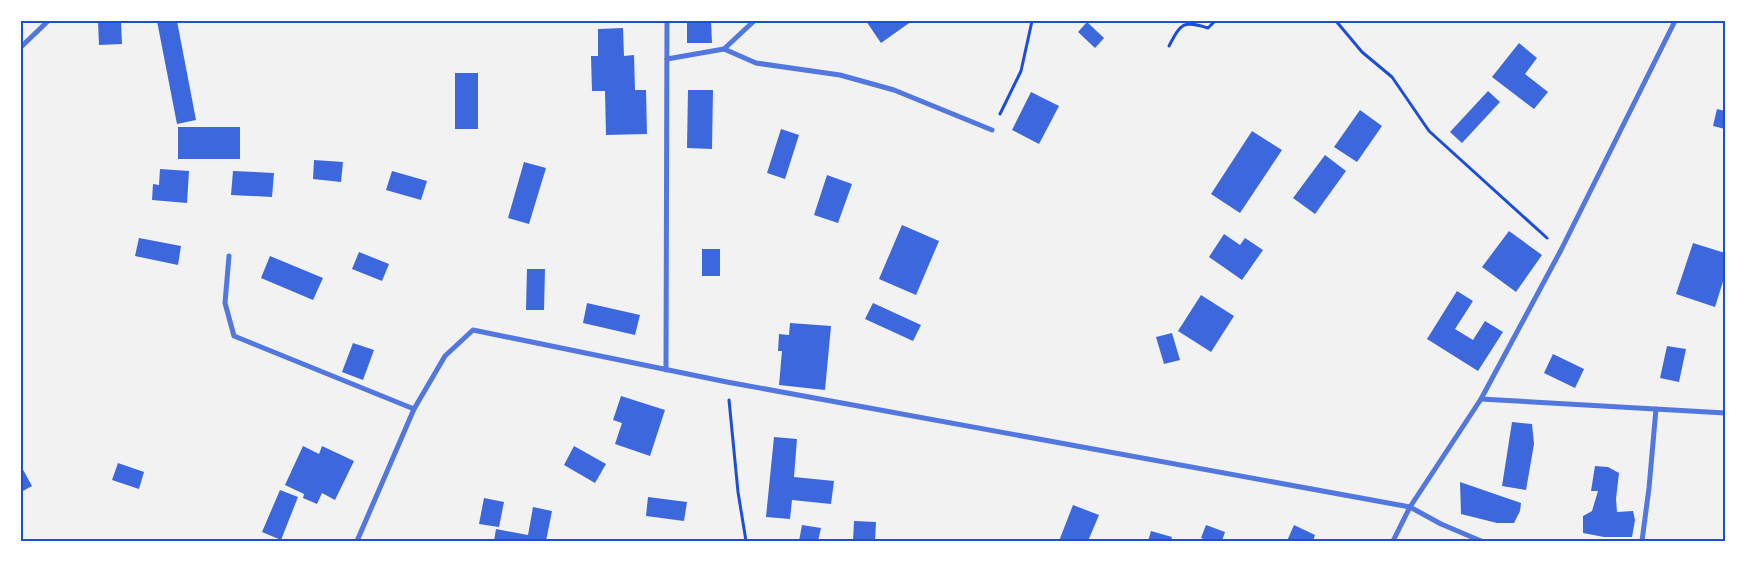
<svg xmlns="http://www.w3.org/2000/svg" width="1746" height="562" font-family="'Source Sans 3',sans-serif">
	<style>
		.building { fill: #3d67dc }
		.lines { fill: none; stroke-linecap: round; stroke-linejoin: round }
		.path { stroke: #1d4ed8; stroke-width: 3 }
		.minor { stroke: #5277de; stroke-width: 5 }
		.neatline { fill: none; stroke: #1d4ed8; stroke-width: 2 }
	</style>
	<rect width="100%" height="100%" fill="#f2f2f2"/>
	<g class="building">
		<polygon points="98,21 121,21 122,44 99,45"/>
		<polygon points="157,21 177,21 196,120 177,124"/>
		<polygon points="687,21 711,21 712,43 687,43"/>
		<polygon points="866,21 912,21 881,43"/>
		<polygon points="1087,22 1104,38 1095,48 1078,32"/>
		<polygon points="623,28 624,56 634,55 635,90 646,90 647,134 606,135 605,91 592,91 591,56 598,56 598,29"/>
		<polygon points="1519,43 1537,58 1525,74 1548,92 1534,109 1492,77"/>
		<rect x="455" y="73" width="23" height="56"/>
		<polygon points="688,90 713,90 712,149 687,148"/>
		<polygon points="1488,91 1500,102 1462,143 1450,132"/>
		<polygon points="1031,92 1059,106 1039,144 1012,130"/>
		<polygon points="1717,109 1725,111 1725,129 1713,126"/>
		<polygon points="1360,110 1382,126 1357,162 1334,147"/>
		<rect x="178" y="127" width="62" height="32"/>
		<polygon points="781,129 799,135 785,179 767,173"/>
		<polygon points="1252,131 1282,150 1240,213 1211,194"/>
		<polygon points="1325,155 1346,171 1315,214 1293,198"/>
		<polygon points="314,160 343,162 341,182 313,179"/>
		<polygon points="524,162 546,168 529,224 508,218"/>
		<polygon points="160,169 189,171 187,203 152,200 153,184 159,185"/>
		<polygon points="233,171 274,173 272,197 231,195"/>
		<polygon points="392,171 427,181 421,200 386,190"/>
		<polygon points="827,175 852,184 838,223 814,215"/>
		<polygon points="902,225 939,241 916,295 879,279"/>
		<polygon points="1509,231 1542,255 1516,292 1482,267"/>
		<polygon points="1224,234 1240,245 1245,238 1263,250 1242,280 1209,257"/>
		<polygon points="139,238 181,246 178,265 135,256"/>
		<polygon points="1693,243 1725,253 1725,275 1715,307 1676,294"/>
		<rect x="702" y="249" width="18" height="27"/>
		<polygon points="359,252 389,264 382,281 352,269"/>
		<polygon points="270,256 323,278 313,300 261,278"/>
		<polygon points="527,269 545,269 544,310 526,310"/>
		<polygon points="1457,291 1473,301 1455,329 1473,340 1485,321 1503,332 1478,371 1427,339"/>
		<polygon points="1201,295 1234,316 1211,352 1178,331"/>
		<polygon points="587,303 640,315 635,335 583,323"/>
		<polygon points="873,303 921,325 913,341 865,319"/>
		<polygon points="790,323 831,326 825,390 779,385 782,351 778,351 779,334 789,335"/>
		<polygon points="1172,333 1180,360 1164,364 1156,337"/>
		<polygon points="353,343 374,350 363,380 342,372"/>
		<polygon points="1667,346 1686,349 1679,382 1660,378"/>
		<polygon points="1553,354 1584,369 1575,388 1544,373"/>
		<polygon points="621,396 665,410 650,456 615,444 622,423 613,420"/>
		<polygon points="1512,422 1532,424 1534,444 1526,490 1502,486"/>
		<polygon points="774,437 797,439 794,477 834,481 831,504 792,500 790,519 766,517"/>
		<polygon points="303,446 319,454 322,446 354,461 335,500 322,493 317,504 303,498 304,494 285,485"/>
		<polygon points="574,446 606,464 595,483 564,465"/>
		<polygon points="118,463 144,472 139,489 112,480"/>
		<polygon points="21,466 32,486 21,492"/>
		<polygon points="1595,466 1608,467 1619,473 1616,499 1617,512 1633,511 1635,520 1632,537 1604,537 1583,533 1583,516 1592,511 1598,491 1591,491"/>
		<polygon points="1460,482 1521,503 1520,511 1514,523 1497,523 1461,514"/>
		<polygon points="280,490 298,497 281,540 262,532"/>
		<polygon points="648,497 687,502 684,521 646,516"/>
		<polygon points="484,498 504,502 499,527 479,524"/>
		<polygon points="1073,505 1099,515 1088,541 1059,541"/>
		<polygon points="533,507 552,511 546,541 494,541 496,529 528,535"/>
		<polygon points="854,521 876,522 875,541 853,541"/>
		<polygon points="802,525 821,528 818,541 799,541"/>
		<polygon points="1206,525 1225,532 1222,541 1210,541 1201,538"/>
		<polygon points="1294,525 1315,535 1313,541 1287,541"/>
		<polygon points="1151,531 1172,537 1171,541 1148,541"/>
	</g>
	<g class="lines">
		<g class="path">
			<polyline points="1336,21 1362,52 1392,77 1429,131 1547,238"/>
			<path d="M 1169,46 C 1181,23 1183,20 1208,28 L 1215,21"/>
			<polyline points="1000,114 1021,71 1032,21"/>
			<polyline points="729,400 738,492 746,541"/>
		</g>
		<g class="minor">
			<polyline points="21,47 48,21"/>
			<polyline points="724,49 756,63 840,75 894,90 992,130"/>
			<polyline points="667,59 724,49 754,21"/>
			<polyline points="229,256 225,303 234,336 414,409"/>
			<polyline points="666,370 667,21"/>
			<polyline points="1481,399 1725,413"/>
			<polyline points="357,541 414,409 445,356 473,330 727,382 1410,507 1441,524 1481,541"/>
			<polyline points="1393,541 1410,507 1481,399 1561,250 1675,21"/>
			<polyline points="1642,541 1649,488 1656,409"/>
		</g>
	</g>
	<rect width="1746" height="562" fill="none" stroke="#ffffff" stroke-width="45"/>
	<rect x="22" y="22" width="1702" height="518" class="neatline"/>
</svg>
